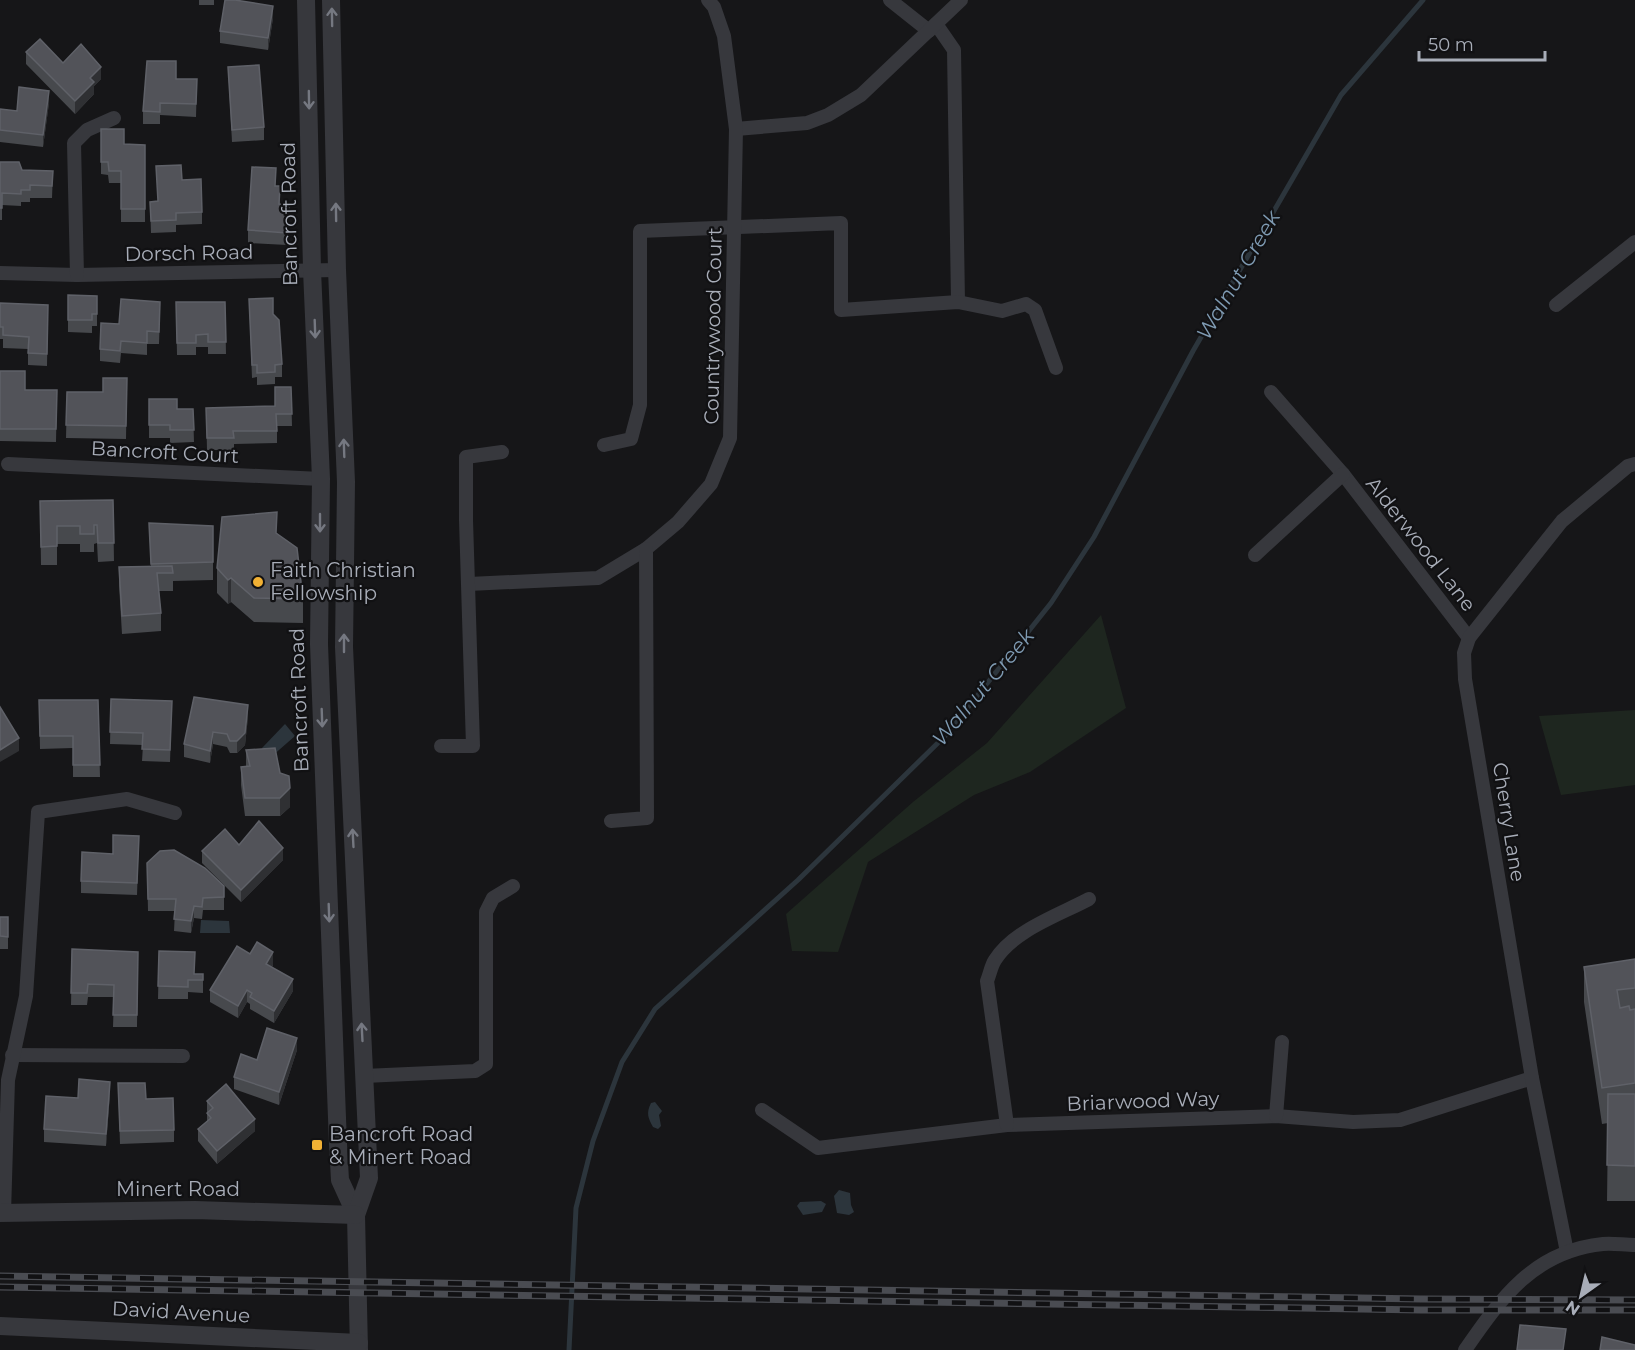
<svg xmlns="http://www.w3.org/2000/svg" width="1635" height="1350" font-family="Montserrat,sans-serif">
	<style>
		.green { fill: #1e261f }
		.water { fill: #2c353c }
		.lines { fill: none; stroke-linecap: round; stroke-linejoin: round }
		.stream { stroke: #2c353c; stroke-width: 5 }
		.minor { stroke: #37383d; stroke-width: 14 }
		.tertiary { stroke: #37383d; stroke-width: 18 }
		.rail-casing { stroke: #4a4c52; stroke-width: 7 }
		.rail { stroke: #111113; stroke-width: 4.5; stroke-dasharray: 14; stroke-linecap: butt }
		.wall { fill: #47494d }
		.shaded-wall { fill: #2f3033 }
		.building { fill: #525359; stroke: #5f6168; stroke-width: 1.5 }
		.oneway { stroke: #757881 }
		.poi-dot { fill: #f2b134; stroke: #111113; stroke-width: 2 }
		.labels { text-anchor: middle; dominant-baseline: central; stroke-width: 4.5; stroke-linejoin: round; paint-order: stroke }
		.street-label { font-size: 20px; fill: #a8adb8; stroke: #111113 }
		.poi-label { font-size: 20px; fill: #a8adb8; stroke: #111113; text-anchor: start }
		.water-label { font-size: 21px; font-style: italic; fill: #7f9bb3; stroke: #111113 }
	</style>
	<rect width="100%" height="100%" fill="#161618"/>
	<g class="green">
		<polygon points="1101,615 1126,708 1030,772 974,795 868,862 838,952 792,951 786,914 913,802 987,743"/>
		<polygon points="1635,710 1635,785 1561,795 1539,716"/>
	</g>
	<g class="water">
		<polygon points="285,724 295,736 271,757 262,748"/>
		<polygon points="201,920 229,921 230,933 200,933"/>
		<path d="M 655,1102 L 662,1111 L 659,1115 L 661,1126 L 658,1129 L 653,1127 C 648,1118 646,1113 651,1103 Z"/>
		<polygon points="839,1190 850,1193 851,1205 854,1212 849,1215 837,1213 834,1196"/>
		<polygon points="821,1201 826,1204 822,1212 803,1215 797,1206 800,1202"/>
	</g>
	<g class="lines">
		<polyline class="stream" points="569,1350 576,1208 593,1141 622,1062 655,1009 798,880 946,735 1051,603 1094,537 1193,351 1341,95 1423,0"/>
		<g class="minor">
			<polyline points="890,0 929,31"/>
			<polyline points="936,24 954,50 958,302"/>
			<polyline points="736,129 807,123 828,115 861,95 961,0"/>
			<polyline points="0,273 77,275 337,270"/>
			<polyline points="77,275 74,143 87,130 114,118"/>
			<polyline points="1556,305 1635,242"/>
			<polyline points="1271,392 1343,474 1469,638"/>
			<polyline points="604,445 631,439 640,405 640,231 841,223 841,310 958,302 1002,311 1026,304 1035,310 1056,368"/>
			<polyline points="8,464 321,479"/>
			<polyline points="1255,555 1343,474"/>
			<polyline points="469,584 598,578 646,549 678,522 711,484 730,438 736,129 724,36 714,7 708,0"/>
			<polyline points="441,746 473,746 466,520 466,457 502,452"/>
			<polyline points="611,821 647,818 646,549"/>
			<polyline points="12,1055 183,1056"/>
			<polyline points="364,1076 475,1071 486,1064 486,912 493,898 513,886"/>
			<polyline points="762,1110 818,1148 1007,1125 1276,1116 1353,1122 1400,1120 1532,1078"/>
			<polyline points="1276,1116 1282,1042"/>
			<path d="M 1007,1125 L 987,981 C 990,974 991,966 995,960 C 1014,930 1059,915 1089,899"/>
			<polyline points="4,1213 8,1080 26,996 38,812 127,799 175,813"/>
			<polyline points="1567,1252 1532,1078 1465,679 1464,653 1469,638 1562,521 1628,466 1635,464"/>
			<path d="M 1465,1350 C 1501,1298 1534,1251 1603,1244 C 1613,1243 1624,1245 1635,1245"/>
		</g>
		<g class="tertiary">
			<polyline points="306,0 312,270 321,479 319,644 338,1144 340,1180 356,1215"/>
			<polyline points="331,0 337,270 346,482 344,647 369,1178 356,1215 359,1350"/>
			<polyline points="0,1213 195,1210 356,1215"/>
			<polyline points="0,1326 359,1343"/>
		</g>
		<g class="rail-casing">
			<g id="rail">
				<polyline points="0,1276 1421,1299 1635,1300"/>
				<polyline points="0,1287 1421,1310 1635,1310"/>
			</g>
		</g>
		<use href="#rail" class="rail"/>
	</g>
	<g class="wall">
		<rect x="199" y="0" width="15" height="5"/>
		<polygon points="273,18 268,50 220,43 220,31"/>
		<polygon points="26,52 63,63 101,79 94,86 94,94 75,114 26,64"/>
		<polygon points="228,67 264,127 264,140 232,142"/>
		<polygon points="176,79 197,79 196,117 160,115 160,124 143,124 143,111"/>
		<polygon points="49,103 43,147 0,142 0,109 17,111"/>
		<polygon points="101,129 124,144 145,145 145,222 121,222 121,183 109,183 108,175 101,174"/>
		<polygon points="0,162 22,170 53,171 52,198 30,198 30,202 21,202 21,206 2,205 2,220 0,220"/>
		<polygon points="182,180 202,212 202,224 176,225 176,232 151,233 150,202 157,201"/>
		<polygon points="276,186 280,205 289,217 287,245 248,243 248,230"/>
		<polygon points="68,295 97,296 97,326 92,326 92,333 68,332"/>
		<polygon points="249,299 273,314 282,364 282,377 275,377 275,384 257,385 257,377 252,378"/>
		<polygon points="176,302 225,302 226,354 208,354 208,347 196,347 196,355 177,355"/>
		<polygon points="0,303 48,305 47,366 28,365 28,349 3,348 3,339 0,339"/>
		<polygon points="160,314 159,344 147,344 147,355 121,353 120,363 100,361 100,349 119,324"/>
		<polygon points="0,371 25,390 57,390 56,442 0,441"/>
		<polygon points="127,378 126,439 66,438 67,392 103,392"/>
		<polygon points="291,387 292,426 277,426 277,443 234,444 234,450 207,450 206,408 275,406"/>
		<polygon points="149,399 177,409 193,409 194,442 170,443 170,438 149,438"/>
		<polygon points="113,500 114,561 98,562 97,543 94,544 94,552 80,552 80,544 57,544 57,565 41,565 40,501"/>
		<polygon points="149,523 213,526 213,580 173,581 173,591 159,591 161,613 161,631 122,634 119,585 119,567 151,567"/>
		<polygon points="277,533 303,599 303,623 254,622 231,602 228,604 217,593 217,568"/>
		<polygon points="111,699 172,701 170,762 142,761 143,745 110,744"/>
		<polygon points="39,700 98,700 100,777 73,777 73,748 40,749"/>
		<polygon points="248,717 245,745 237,753 230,753 227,747 213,744 210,763 184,757 184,744"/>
		<polygon points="246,750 280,773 290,807 280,816 245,816 241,785 241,767 246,766"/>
		<polygon points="139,836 137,895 81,893 81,881 113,854"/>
		<polygon points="239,845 283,860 241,902 202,863 202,851"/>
		<polygon points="147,863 224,886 224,910 203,910 202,919 194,918 191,933 174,931 175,911 148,911"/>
		<rect x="0" y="917" width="8" height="32"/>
		<polygon points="72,949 138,952 137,1027 113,1027 114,997 88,997 87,1005 71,1005"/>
		<polygon points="159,951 195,974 203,974 203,993 188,992 188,999 158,999"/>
		<polygon points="250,954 273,965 272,967 293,991 274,1023 250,1009 250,1004 247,1002 238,1018 210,1002 210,990"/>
		<polygon points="1635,959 1635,1201 1607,1201 1608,1123 1602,1124 1584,1002 1584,967"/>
		<polygon points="297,1050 279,1105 234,1089 234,1077 257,1060"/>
		<polygon points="118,1083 146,1099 174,1130 174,1142 120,1144"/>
		<polygon points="110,1094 106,1146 44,1142 44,1129 78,1098"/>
		<polygon points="207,1101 255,1131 217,1164 198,1141 198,1129 207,1121"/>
	</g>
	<g class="shaded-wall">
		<polygon points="273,6 273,18 268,50 268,38"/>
		<polygon points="101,67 101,79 94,86 94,94 75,114 75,101 90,78"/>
		<polygon points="49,91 49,103 43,147 43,135"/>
		<polygon points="231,578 231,602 228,604 228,580"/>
		<polygon points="248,705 248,717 245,745 237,753 237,741"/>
		<polygon points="213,732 213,744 210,763 210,751"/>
		<polygon points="19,738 19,751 0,762 0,750"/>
		<polygon points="290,788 290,807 280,816 280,798"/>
		<polygon points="283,848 283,860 241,902 241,890"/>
		<polygon points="194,906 194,918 191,933 191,921"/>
		<polygon points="273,952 273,965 266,976 266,964"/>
		<polygon points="293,979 293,991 274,1023 274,1011"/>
		<polygon points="247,990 247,1002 238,1018 238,1006"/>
		<polygon points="297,1038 297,1050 279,1105 279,1092"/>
		<polygon points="110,1082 110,1094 106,1146 106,1134"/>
		<polygon points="255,1119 255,1131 217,1164 217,1151"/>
	</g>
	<g class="building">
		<polygon points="225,0 235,0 273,6 268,38 220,31"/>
		<polygon points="40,39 63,63 81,44 101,67 90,78 94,82 75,101 26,52"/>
		<polygon points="147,61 176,61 176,79 197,79 196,104 160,103 160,112 143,111"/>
		<polygon points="259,65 264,127 232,130 228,67"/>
		<polygon points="19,87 49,91 43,135 0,130 0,109 17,111"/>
		<polygon points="101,129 124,129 124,144 145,145 145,209 121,209 121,171 109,171 108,162 101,162"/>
		<polygon points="0,162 19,162 22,170 53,171 52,186 30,185 30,190 21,190 21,194 2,193 2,208 0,208"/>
		<polygon points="181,165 182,180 201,179 202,212 176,213 176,220 151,221 150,202 158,201 156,166"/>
		<polygon points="252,167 276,168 275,186 280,186 279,204 289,205 287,233 248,230"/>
		<polygon points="68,295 97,296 97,314 92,314 92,320 68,320"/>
		<polygon points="273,298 273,314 279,320 282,364 275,365 275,372 257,373 257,365 252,365 249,299"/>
		<polygon points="121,299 160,302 159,332 147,331 147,343 121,341 120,351 100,349 101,323 119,324"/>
		<polygon points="176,302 225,302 226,342 208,342 208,334 196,335 196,343 177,343"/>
		<polygon points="0,303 48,305 47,354 28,353 29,337 3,335 3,327 0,327"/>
		<polygon points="0,371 25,371 25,390 57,390 56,429 0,429"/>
		<polygon points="103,378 127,378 126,426 66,425 67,392 103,392"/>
		<polygon points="275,387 291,387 292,414 276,414 277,431 233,431 234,438 207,438 206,408 275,406"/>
		<polygon points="149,399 177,399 177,409 193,409 194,430 170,430 170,425 149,425"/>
		<polygon points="113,500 114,543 98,543 97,525 94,525 94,534 80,534 80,526 57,526 57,546 41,547 40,501"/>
		<polygon points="277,512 276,533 297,548 303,599 254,598 231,578 228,580 217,568 222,517"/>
		<polygon points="149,523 213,526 213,562 151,564"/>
		<polygon points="172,566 173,573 157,573 161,613 122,616 119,567"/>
		<polygon points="194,697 248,705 245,733 237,741 230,741 227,734 213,732 210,751 184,744"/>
		<polygon points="111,699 172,701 170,750 142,749 143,733 110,732"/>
		<polygon points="39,700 98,700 100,765 73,765 73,736 40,736"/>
		<polygon points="0,707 19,738 0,750"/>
		<polygon points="275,748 280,773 289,776 290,788 280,798 245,798 241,767 250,766 246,750"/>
		<polygon points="259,821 283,848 241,890 202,851 225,829 239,845"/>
		<polygon points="113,835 139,836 137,883 81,881 82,852 113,854"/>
		<polygon points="174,850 205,868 224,886 224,897 203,898 202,907 194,906 191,921 174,919 176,899 148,899 147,863 160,851"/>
		<polygon points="0,917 8,917 8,937 0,936"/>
		<polygon points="257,942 273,952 266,964 293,979 274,1011 250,997 252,993 247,990 238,1006 210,990 237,946 250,954"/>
		<polygon points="72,949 138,952 137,1015 113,1015 114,985 88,984 87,993 71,993"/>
		<polygon points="159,951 195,952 194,974 203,974 203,980 188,980 188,987 158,986"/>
		<polygon points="1635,959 1635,988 1617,990 1620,1008 1629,1006 1630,1010 1635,1009 1635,1083 1602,1088 1584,967"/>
		<polygon points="267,1028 297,1038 279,1092 234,1077 241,1054 257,1060"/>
		<polygon points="79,1079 110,1082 106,1134 44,1129 46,1096 78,1098"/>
		<polygon points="118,1083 145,1083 146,1099 173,1098 174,1130 120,1131"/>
		<polygon points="226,1084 255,1119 217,1151 198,1129 211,1118 207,1113 213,1108 207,1101"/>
		<polygon points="1608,1094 1635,1094 1635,1166 1607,1165"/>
		<polygon points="1520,1325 1566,1329 1563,1350 1517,1350"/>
		<polygon points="1602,1337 1635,1345 1635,1350 1600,1350"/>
	</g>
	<defs><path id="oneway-shaft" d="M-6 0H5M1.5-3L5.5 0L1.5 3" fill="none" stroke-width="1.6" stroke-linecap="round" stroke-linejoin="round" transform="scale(1.5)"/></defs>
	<g class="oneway">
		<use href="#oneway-shaft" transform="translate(332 17) rotate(-91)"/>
		<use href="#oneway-shaft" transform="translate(309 100) rotate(89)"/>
		<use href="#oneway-shaft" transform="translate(336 212) rotate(-91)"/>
		<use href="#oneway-shaft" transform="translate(315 329) rotate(88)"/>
		<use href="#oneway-shaft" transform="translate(344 448) rotate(-92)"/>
		<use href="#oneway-shaft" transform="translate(320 523) rotate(90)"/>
		<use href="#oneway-shaft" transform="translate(344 643) rotate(-90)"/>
		<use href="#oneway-shaft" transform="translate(322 718) rotate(88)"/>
		<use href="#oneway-shaft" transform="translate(353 838) rotate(-93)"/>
		<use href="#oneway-shaft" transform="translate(329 913) rotate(88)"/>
		<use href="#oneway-shaft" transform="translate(362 1032) rotate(-93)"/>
	</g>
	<g class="poi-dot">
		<circle cx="258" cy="582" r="6"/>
		<rect x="311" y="1139" width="12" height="12" rx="3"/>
	</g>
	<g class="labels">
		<g class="street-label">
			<text transform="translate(289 214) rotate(-91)">Bancroft Road</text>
			<text transform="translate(189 253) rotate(-1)">Dorsch Road</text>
			<text transform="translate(713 326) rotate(-89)">Countrywood Court</text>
			<text transform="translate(165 452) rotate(3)">Bancroft Court</text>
			<text transform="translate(1421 544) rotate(52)">Alderwood Lane</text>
			<text transform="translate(299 700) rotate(-92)">Bancroft Road</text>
			<text transform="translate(1509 822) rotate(81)">Cherry Lane</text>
			<text transform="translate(1143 1101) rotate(-2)">Briarwood Way</text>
			<text x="178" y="1189">Minert Road</text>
			<text transform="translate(181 1312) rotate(3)">David Avenue</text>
		</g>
		<g class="poi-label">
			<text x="270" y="570">Faith Christian<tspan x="270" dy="23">Fellowship</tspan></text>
			<text x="329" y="1134">Bancroft Road<tspan x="329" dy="23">&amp; Minert Road</tspan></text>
		</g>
		<g class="water-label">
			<text transform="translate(1238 275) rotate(-60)">Walnut Creek</text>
			<text transform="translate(983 687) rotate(-50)">Walnut Creek</text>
		</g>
	</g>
	<g transform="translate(1581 1296) rotate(214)" stroke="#111113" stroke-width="4.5" paint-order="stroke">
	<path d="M0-4.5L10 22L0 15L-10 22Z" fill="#a8adb8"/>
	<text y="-9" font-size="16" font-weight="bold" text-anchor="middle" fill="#a8adb8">N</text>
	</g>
	<path d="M1419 51v9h126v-9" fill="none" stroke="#a8adb8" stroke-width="3"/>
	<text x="1428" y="51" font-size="18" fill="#a8adb8" stroke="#111113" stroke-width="4.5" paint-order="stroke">50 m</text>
</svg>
